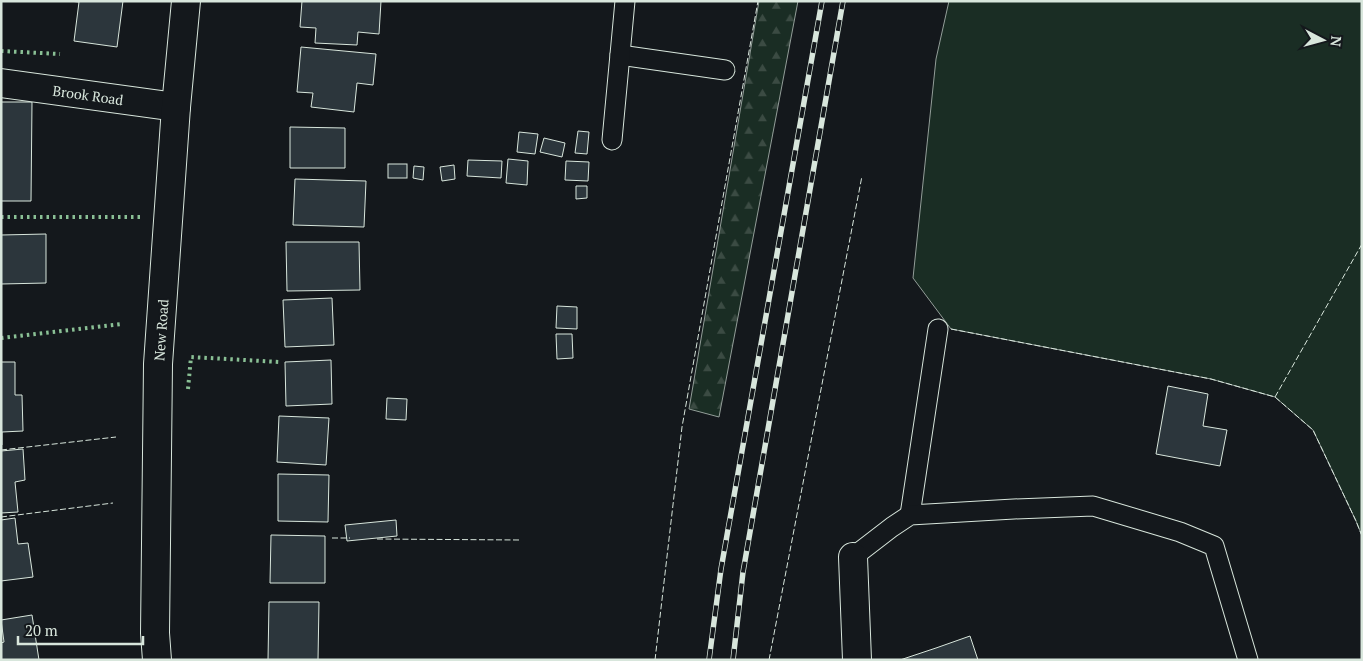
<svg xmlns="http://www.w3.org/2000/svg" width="1363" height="661" font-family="'PT Serif',serif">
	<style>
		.green { fill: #1a2d24; stroke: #939e99 }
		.forest { fill: url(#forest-firs); stroke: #939e99 }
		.building { fill: #2c363c; stroke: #d8e6dc }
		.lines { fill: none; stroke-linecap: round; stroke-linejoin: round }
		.service-casing { stroke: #d8e6dc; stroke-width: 21 }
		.minor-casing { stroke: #d8e6dc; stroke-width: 30 }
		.primary-casing { stroke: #d8e6dc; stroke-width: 30 }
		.service { stroke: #14181c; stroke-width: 19 }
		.minor { stroke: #14181c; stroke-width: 28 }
		.primary { stroke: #14181c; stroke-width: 28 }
		.rail-casing { stroke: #d8e6dc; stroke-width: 5.5 }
		.rail { stroke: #14181c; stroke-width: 4; stroke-dasharray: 11; stroke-linecap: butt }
		.hedge { stroke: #8ac095; stroke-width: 4; stroke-dasharray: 2.5 4; stroke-linecap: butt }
		.fence { stroke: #d8e6dc; stroke-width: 1; stroke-dasharray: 6 2.5; stroke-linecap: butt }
		.labels { text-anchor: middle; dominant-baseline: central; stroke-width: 4; stroke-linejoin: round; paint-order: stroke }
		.street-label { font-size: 14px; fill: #d8e6dc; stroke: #14181c }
	</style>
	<defs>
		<pattern id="forest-firs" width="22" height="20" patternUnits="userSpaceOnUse" patternTransform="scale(1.25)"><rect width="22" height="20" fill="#1a2d24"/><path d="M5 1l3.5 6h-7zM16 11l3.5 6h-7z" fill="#3b4b43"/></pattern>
	</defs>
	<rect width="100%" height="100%" fill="#14181c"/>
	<polygon class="green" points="949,1 1362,1 1362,536 1356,521 1313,430 1275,397 1211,379 951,329 913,278 936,59"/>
	<polygon class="forest" points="759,1 798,1 719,417 689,409"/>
	<g class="building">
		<polygon points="69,1 123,1 117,47 74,41 79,2"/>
		<polygon points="302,1 381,1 379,34 358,32 357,45 315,43 316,28 300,27"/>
		<polygon points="301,47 376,54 373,85 357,83 354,112 311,107 313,93 297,92"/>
		<polygon points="1,102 32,102 31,201 1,201"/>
		<polygon points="290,127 345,128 345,168 290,168"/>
		<polygon points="578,131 589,132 587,154 575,153"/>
		<polygon points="519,132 538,134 535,154 517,152"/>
		<polygon points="544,138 565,143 562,157 540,152"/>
		<polygon points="508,159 528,161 527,185 506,183"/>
		<polygon points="468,160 502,161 501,178 467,176"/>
		<polygon points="566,161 589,162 588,181 565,180"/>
		<rect x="388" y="164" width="19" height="14"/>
		<polygon points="454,165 455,179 442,181 440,167"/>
		<polygon points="414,166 424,167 423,180 413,178"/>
		<polygon points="295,179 366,181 364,227 293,225"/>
		<polygon points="576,186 587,186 587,198 576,199"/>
		<polygon points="46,234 46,283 1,284 1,235"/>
		<polygon points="286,242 359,242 360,290 287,291"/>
		<polygon points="332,298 334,345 285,347 283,300"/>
		<polygon points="557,306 577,307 577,329 556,328"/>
		<polygon points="556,334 572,334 573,358 557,359"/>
		<polygon points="331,360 332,404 286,406 285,362"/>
		<polygon points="1,362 15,362 15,395 22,395 23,431 2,432 2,445 1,445"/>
		<polygon points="1168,386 1208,394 1203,426 1227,430 1220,466 1156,454"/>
		<polygon points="387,398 407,399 406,420 386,419"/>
		<polygon points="279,416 329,418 326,465 277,462"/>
		<polygon points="23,449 25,480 15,482 18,512 1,513 1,451"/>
		<polygon points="278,474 329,475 328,522 278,521"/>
		<polygon points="15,518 18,544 28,543 33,577 1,581 1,520"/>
		<polygon points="396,520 397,536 347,541 345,525"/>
		<polygon points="271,535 325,536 325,583 270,583"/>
		<polygon points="269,602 319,602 318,660 268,660"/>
		<polygon points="32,615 39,660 1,660 1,643 4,642 1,620"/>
		<polygon points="970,636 978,660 900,660 936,648"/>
	</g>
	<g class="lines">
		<g class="service-casing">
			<g id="service">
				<polyline points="620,55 725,70"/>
				<polyline points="612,140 625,1"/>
				<polyline points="910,515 938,329"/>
				<polyline points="853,557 892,527 910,515 1014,509 1093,506 1180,532 1214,546 1248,660"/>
			</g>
		</g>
		<g class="minor-casing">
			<g id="minor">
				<polyline points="1,83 176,107"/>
				<polyline points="853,557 857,660"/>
			</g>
		</g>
		<g class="primary-casing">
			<polyline id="primary" points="157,660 155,633 158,364 176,107 186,1"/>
		</g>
		<use href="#service" class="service"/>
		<use href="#minor" class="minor"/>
		<use href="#primary" class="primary"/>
		<g class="rail-casing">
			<g id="rail">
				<polyline points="709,660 721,569 822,1"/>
				<polyline points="733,660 743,572 843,1"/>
			</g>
		</g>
		<use href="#rail" class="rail"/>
		<g class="hedge">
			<polyline points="1,51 60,54"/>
			<polyline points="1,217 140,217"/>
			<polyline points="1,338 122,324"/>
			<polyline points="188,389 191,357 280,362"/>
		</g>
		<g class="fence">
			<polyline points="951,329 1211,379 1275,397 1313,430 1356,521 1362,536"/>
			<polyline points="1275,397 1362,244"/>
			<polyline points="1,450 116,437"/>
			<polyline points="1,517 113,503"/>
			<polyline points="332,538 350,538"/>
			<polyline points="377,539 520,540"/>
			<polyline points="655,660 682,427 758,1"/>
			<polyline points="769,660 862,176"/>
		</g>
	</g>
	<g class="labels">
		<g class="street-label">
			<text transform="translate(88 95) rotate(8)">Brook Road</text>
			<text transform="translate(161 330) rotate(-86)">New Road</text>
		</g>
	</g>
	<rect width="1363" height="661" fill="none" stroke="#d8e6dc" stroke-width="5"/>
	<g transform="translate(1323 40) rotate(96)" stroke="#14181c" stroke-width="4" paint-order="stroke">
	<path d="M0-4L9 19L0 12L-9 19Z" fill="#d8e6dc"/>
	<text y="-8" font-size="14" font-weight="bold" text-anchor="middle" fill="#d8e6dc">N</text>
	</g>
	<path d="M18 636v8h125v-8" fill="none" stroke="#d8e6dc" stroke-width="2.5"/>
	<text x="25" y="636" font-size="15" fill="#d8e6dc" stroke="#14181c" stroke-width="4" paint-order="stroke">20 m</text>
</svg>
